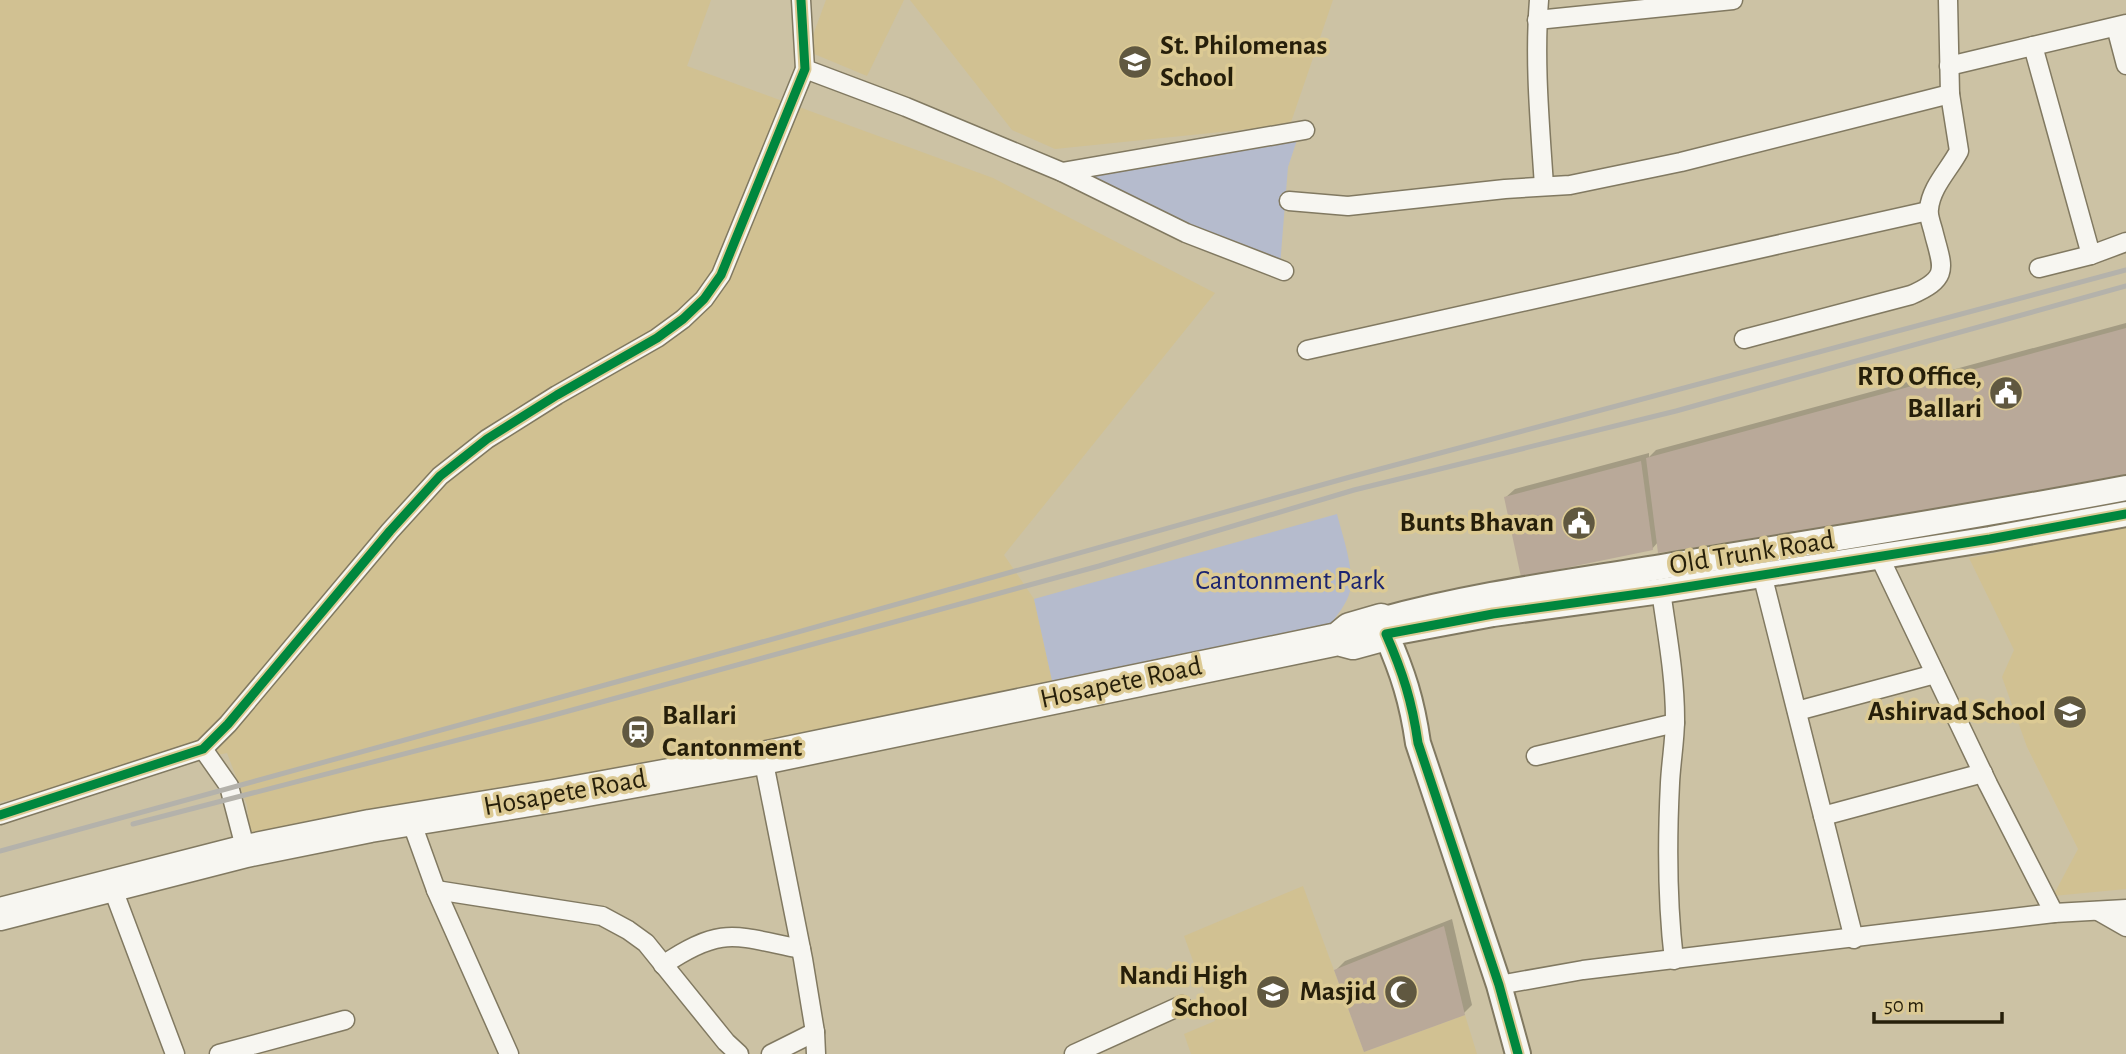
<svg xmlns="http://www.w3.org/2000/svg" width="2126" height="1054" font-family="'Alegreya Sans',sans-serif">
	<style>
		.built { fill: #d1c192 }
		.green { fill: #b5bbcd }
		.shadow { fill: #0003 }
		.building { fill: #b9a999 }
		.lines { fill: none; stroke-linecap: round; stroke-linejoin: round }
		.street-casing { stroke: #817961; stroke-width: 21 }
		.secondary-casing { stroke: #817961; stroke-width: 28 }
		.highway-casing { stroke: #817961; stroke-width: 35 }
		.street { stroke: #f7f6f1; stroke-width: 18 }
		.secondary { stroke: #f7f6f1; stroke-width: 24 }
		.highway { stroke: #f7f6f1; stroke-width: 32 }
		.rail { stroke: #b4b2ab; stroke-width: 5 }
		.cycleway-casing { stroke: #dcca94; stroke-width: 13 }
		.cycleway { stroke: #00873e; stroke-width: 9 }
		.labels { text-anchor: middle; dominant-baseline: central; stroke-width: 7; stroke-linejoin: round; paint-order: stroke }
		.poi-label { font-size: 28px; font-weight: bold; fill: #261f0a; stroke: #dcca94; text-anchor: end }
		.street-label { font-size: 28px; fill: #261f0a; stroke: #dcca94 }
		.park-label { font-size: 28px; fill: #1b2470; stroke: #dcca94 }
	</style>
	<rect width="100%" height="100%" fill="#ccc2a4"/>
	<g class="built">
		<polygon points="0,0 711,0 687,66 993,178 1215,293 1004,555 1034,599 1053,685 868,726 250,835 247,805 227,753 0,802"/>
		<polygon points="826,0 904,0 867,76 807,51"/>
		<polygon points="910,0 1333,0 1290,125 1055,149 1012,130"/>
		<polygon points="2126,527 2126,889 2053,896 2078,849 2027,747 2002,677 2014,650 1969,558"/>
		<polygon points="1303,886 1364,1052 1465,1015 1477,1054 1191,1054 1184,1034 1215,1021 1184,936"/>
	</g>
	<g class="green">
		<polygon points="1299,134 1288,167 1280,266 1076,175"/>
		<path d="M 1337,514 C 1342,534 1355,571 1350,591 C 1347,604 1337,615 1330,625 L 1053,685 L 1034,599 Z"/>
	</g>
	<g class="shadow">
		<polygon points="2126,323 2126,472 1658,542 1652,549 1506,497 1515,489 1649,453 1649,457 1656,450"/>
		<polygon points="1452,919 1472,1005 1464,1013 1336,970 1345,961"/>
	</g>
	<g class="building">
		<polygon points="2126,328 2126,474 1947,508 1658,553 1646,458"/>
		<polygon points="1641,461 1653,550 1521,577 1504,497"/>
		<polygon points="1444,926 1465,1015 1364,1052 1334,970"/>
	</g>
	<g class="lines">
		<g class="street-casing">
			<g id="street">
				<path d="M 1539,0 C 1534,62 1540,124 1544,186"/>
				<polyline points="1537,20 1733,0"/>
				<polyline points="2116,27 2126,65"/>
				<polyline points="2033,46 2091,255"/>
				<polyline points="1949,66 2126,24"/>
				<polyline points="805,69 906,107 1062,172 1186,233 1284,271"/>
				<polyline points="1062,172 1305,130"/>
				<polyline points="1289,201 1348,206 1505,189 1570,185 1681,162 1950,94"/>
				<polyline points="2039,268 2091,255 2126,242"/>
				<path d="M 1744,339 L 1911,295 C 1952,277 1942,267 1933,230 C 1931,223 1928,215 1929,209 C 1931,187 1949,170 1959,151 L 1950,94 L 1948,0"/>
				<polyline points="1307,350 1928,211"/>
				<polyline points="1879,556 1988,784 2054,913"/>
				<polyline points="1762,574 1854,939"/>
				<path d="M 1661,591 C 1667,634 1675,676 1675,719 C 1675,740 1671,762 1670,783 C 1667,842 1667,901 1674,960"/>
				<polyline points="1797,711 1935,674"/>
				<polyline points="203,749 229,786 246,851"/>
				<polyline points="1536,756 1675,723"/>
				<polyline points="763,758 803,959 815,1032 816,1054"/>
				<polyline points="0,815 203,749 228,724 390,531 440,476 487,439 557,395 657,338 683,319 704,299 721,275 805,69 801,0"/>
				<polyline points="1823,816 1983,773"/>
				<polyline points="410,818 436,890 509,1054"/>
				<polyline points="111,884 175,1054"/>
				<polyline points="436,890 602,916 628,930 646,943 726,1042 739,1054"/>
				<polyline points="2098,911 2126,927"/>
				<path d="M 663,965 C 722,925 735,936 801,949"/>
				<polyline points="1499,985 1583,970 2054,913 2126,909"/>
				<polyline points="219,1054 345,1020"/>
				<polyline points="771,1054 815,1032"/>
				<polyline points="1074,1054 1182,1005"/>
			</g>
		</g>
		<g class="secondary-casing">
			<g id="secondary">
				<path d="M 1381,620 C 1475,594 1571,582 1667,566 C 1820,541 1973,517 2126,488"/>
				<path d="M 1518,1054 L 1499,985 L 1418,743 C 1412,701 1403,673 1386,634 L 1493,614 L 1661,591 L 1990,539 L 2126,514"/>
			</g>
		</g>
		<g class="highway-casing">
			<polyline id="highway" points="0,914 246,851 370,826 554,796 763,758 1338,639 1353,643 1386,634 1381,620 1350,629 1338,639"/>
		</g>
		<use href="#street" class="street"/>
		<use href="#secondary" class="secondary"/>
		<use href="#highway" class="highway"/>
		<g class="rail">
			<polyline points="133,824 543,718 1099,566 1354,490 1676,411 2126,286"/>
			<polyline points="0,851 762,642 1350,477 2126,270"/>
		</g>
		<g class="cycleway-casing">
			<g id="cycleway">
				<polyline points="0,815 203,749 228,724 390,531 440,476 487,439 557,395 657,338 683,319 704,299 721,275 805,69 801,0"/>
				<path d="M 1518,1054 L 1499,985 L 1418,743 C 1412,701 1403,673 1386,634 L 1493,614 L 1661,591 L 1990,539 L 2126,514"/>
			</g>
		</g>
		<use href="#cycleway" class="cycleway"/>
	</g>
	<defs>
		<g id="school-disc" transform="scale(1.75)"><circle r="9.5" fill="#605840" stroke="#dcca94"/><path d="M0-5L7-2L0 1L-7-2ZM-4 1L0 2.5L4 1V4Q0 6-4 4Z" fill="#fff"/></g>
		<g id="civic-disc" transform="scale(1.75)"><circle r="9.5" fill="#605840" stroke="#dcca94"/><path d="M-.6-6.5H3V-4.5H.6V-3L4-1V1h2V6H-6V1h2V-1L-.6-3ZM-1.2 2.5V6h2.4V2.5Z" fill="#fff"/></g>
		<g id="station-disc" transform="scale(1.75)"><circle r="9.5" fill="#605840" stroke="#dcca94"/><path d="M-3-6H3Q5-6 5-4V2Q5 4 3 4L4.5 6H3L1.5 4h-3L-3 6H-4.5L-3 4Q-5 4-5 2V-4Q-5-6-3-6ZM-3.5-4v3h7v-3ZM-3.5 1v1.5H-2V1ZM2 1v1.5H3.5V1Z" fill="#fff"/></g>
		<g id="mosque-disc" transform="scale(1.75)"><circle r="9.5" fill="#605840" stroke="#dcca94"/><path d="M3.5-4.9A6 6 0 1 0 3.5 4.9A5 5 0 1 1 3.5-4.9Z" fill="#fff"/></g>
	</defs>
	<g fill-rule="evenodd">
		<use href="#school-disc" x="1135" y="62"/>
		<use href="#civic-disc" x="2006" y="393"/>
		<use href="#civic-disc" x="1579" y="523"/>
		<use href="#school-disc" x="2070" y="712"/>
		<use href="#station-disc" x="638" y="732"/>
		<use href="#school-disc" x="1273" y="992"/>
		<use href="#mosque-disc" x="1401" y="992"/>
	</g>
	<g class="labels">
		<g class="poi-label">
			<text x="1160" y="46" text-anchor="start">St. Philomenas<tspan x="1160" dy="32">School</tspan></text>
			<text x="1982" y="377">RTO Office,<tspan x="1982" dy="32">Ballari</tspan></text>
			<text x="1554" y="523">Bunts Bhavan</text>
			<text x="2046" y="712">Ashirvad School</text>
			<text x="662" y="716" text-anchor="start">Ballari<tspan x="662" dy="32">Cantonment</tspan></text>
			<text x="1248" y="976">Nandi High<tspan x="1248" dy="32">School</tspan></text>
			<text x="1376" y="992">Masjid</text>
		</g>
		<g class="street-label">
			<text transform="translate(1752 553) rotate(-9)">Old Trunk Road</text>
			<text transform="translate(1121 683) rotate(-12)">Hosapete Road</text>
			<text transform="translate(565 793) rotate(-10)">Hosapete Road</text>
		</g>
		<g class="park-label">
			<text x="1290" y="581">Cantonment Park</text>
		</g>
	</g>
	<path d="M1874 1012v10h128v-10" fill="none" stroke="#261f0a" stroke-width="3.5"/>
	<text x="1884" y="1012" font-size="21" fill="#261f0a" stroke="#dcca94" stroke-width="5" paint-order="stroke">50 m</text>
</svg>
